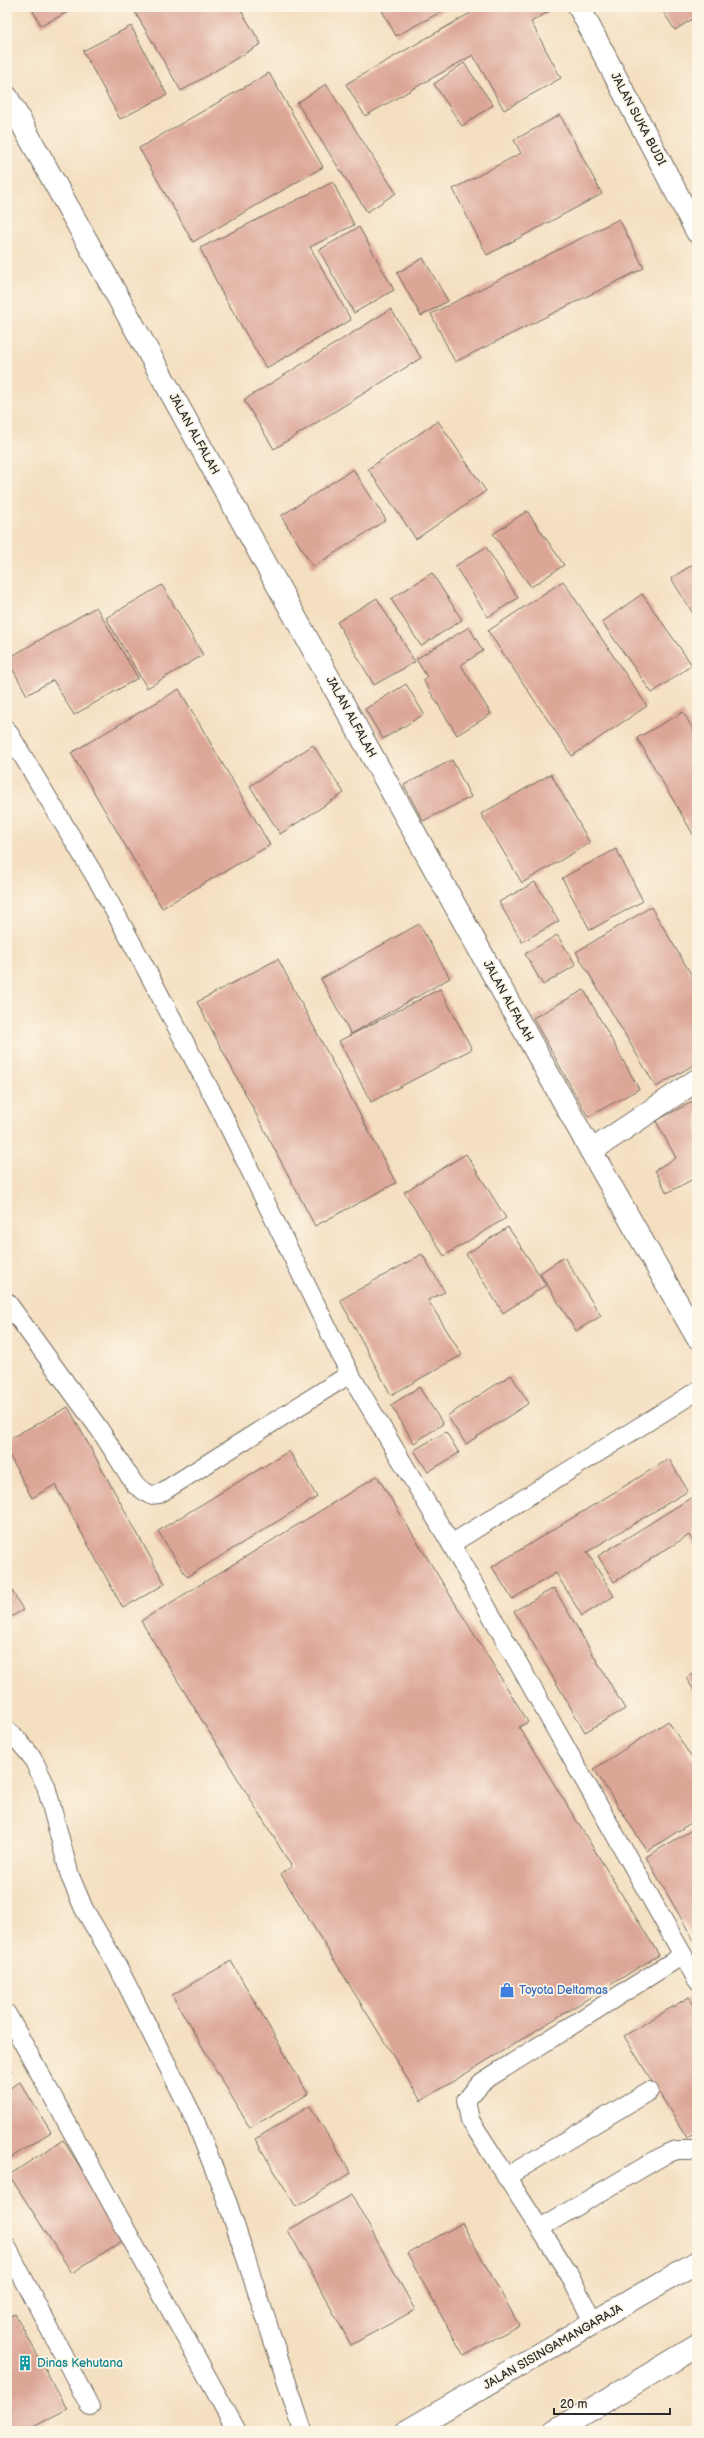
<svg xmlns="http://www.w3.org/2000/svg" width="704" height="2438" font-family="'Balsamiq Sans',sans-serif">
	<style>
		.building { fill: #dca697 }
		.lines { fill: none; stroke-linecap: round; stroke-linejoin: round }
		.lane-casing { stroke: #716a60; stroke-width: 20 }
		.street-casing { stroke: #716a60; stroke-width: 24 }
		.secondary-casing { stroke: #716a60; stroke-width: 24 }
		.primary-casing { stroke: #716a60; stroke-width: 24 }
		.lane { stroke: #fff; stroke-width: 18 }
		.street { stroke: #fff; stroke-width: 22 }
		.secondary { stroke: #fff; stroke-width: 22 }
		.primary { stroke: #fff; stroke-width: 22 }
		.labels { text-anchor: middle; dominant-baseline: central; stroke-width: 3.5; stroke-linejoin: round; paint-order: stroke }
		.street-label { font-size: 12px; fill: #2b2b2b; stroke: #fcf5e5 }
		.shop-label { font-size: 12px; fill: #366cbe; stroke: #fcf5e5; text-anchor: start }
		.culture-label { font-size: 12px; fill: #0d838f; stroke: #fcf5e5; text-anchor: start }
	</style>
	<rect width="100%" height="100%" fill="#fcf5e5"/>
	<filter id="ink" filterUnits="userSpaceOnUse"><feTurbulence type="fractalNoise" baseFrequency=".025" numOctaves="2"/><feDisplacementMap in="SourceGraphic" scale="8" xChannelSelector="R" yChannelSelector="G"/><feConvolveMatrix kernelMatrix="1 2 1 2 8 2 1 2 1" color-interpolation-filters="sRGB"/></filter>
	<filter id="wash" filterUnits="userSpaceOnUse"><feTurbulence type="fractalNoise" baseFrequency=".012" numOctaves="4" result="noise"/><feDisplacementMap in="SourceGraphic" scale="16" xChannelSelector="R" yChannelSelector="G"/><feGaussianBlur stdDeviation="0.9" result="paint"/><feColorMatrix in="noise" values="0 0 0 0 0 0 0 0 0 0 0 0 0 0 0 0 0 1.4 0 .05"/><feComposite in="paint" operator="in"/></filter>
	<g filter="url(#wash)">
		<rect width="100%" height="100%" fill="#f4dfc1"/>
		<g id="blocks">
			<g class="building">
				<polygon points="31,7 77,7 41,26"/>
				<polygon points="132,7 239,7 261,44 181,91"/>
				<polygon points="380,7 450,7 396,36"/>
				<polygon points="481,7 552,7 553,9 531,22 561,78 504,110 473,55 365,116 346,84"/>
				<polygon points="660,7 697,7 697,16 675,30"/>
				<polygon points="131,26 167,95 120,119 83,51"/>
				<polygon points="464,63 493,105 462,126 434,84"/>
				<polygon points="269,73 323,167 193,242 139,148"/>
				<polygon points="326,84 396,193 367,212 297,103"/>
				<polygon points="560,115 602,194 487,255 453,189 521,153 514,140"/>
				<polygon points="333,182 354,225 310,247 351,320 266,368 221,291 200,248"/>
				<polygon points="619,219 644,268 455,362 431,314"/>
				<polygon points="359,227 394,290 354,313 319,250"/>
				<polygon points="423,258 448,301 421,316 397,273"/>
				<polygon points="391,309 421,358 274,449 244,400"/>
				<polygon points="438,421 486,491 416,539 368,469"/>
				<polygon points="353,469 386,520 313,567 281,516"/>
				<polygon points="527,511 564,565 531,587 493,534"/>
				<polygon points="486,547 518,598 488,617 455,566"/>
				<polygon points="697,562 697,620 671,578"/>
				<polygon points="432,573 462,620 421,646 391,599"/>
				<polygon points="563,581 647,706 572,756 488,631"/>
				<polygon points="162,585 203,655 147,688 106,618"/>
				<polygon points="642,594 692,665 652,693 602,622"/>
				<polygon points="377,598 415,662 374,685 337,622"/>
				<polygon points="96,607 138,678 74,715 53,680 27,695 7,659"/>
				<polygon points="469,627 483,651 461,665 491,714 457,735 423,680 427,677 416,659"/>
				<polygon points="406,684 424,714 383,739 365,709"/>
				<polygon points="179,689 270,845 162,908 71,753"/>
				<polygon points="683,712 697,736 697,841 637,738"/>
				<polygon points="313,745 344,793 280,834 250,786"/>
				<polygon points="452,760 471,797 423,821 404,785"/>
				<polygon points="551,774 590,843 522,883 481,814"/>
				<polygon points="616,849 643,901 590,930 562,878"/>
				<polygon points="535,882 559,921 522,942 499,902"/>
				<polygon points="651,907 697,984 697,1063 656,1087 576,952"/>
				<polygon points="419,924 450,978 351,1034 321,979"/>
				<polygon points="557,935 576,965 543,985 525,954"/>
				<polygon points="278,959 396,1183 315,1226 197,1002"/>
				<polygon points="440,989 472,1049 371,1102 339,1041"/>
				<polygon points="584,990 639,1089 588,1117 533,1018"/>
				<polygon points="697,1099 697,1177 667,1193 655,1170 676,1158 656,1121"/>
				<polygon points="466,1154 506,1218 444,1256 404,1192"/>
				<polygon points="508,1227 546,1285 503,1313 466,1254"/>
				<polygon points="422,1254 445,1292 428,1300 462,1355 391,1395 340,1300"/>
				<polygon points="564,1257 601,1316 576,1331 540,1273"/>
				<polygon points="511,1375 529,1403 466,1444 447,1416"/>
				<polygon points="7,1386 12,1396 7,1399"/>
				<polygon points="419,1387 443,1424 414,1443 391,1405"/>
				<polygon points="68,1407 165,1584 123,1608 55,1485 32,1498 7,1451 7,1440"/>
				<polygon points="446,1432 459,1453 428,1472 414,1450"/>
				<polygon points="289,1451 317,1497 187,1577 158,1531"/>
				<polygon points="669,1459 688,1491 587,1552 614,1596 582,1616 556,1573 512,1599 492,1567"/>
				<polygon points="377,1476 528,1722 519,1727 659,1955 421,2101 281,1874 292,1867 141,1621"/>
				<polygon points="697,1494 697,1547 689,1535 614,1582 598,1556"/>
				<polygon points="7,1582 23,1610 7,1619"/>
				<polygon points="554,1588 625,1709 585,1732 514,1611"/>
				<polygon points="697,1671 697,1695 686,1678"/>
				<polygon points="668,1721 697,1766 697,1819 647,1851 594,1769"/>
				<polygon points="697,1827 697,1946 646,1857"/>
				<polygon points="231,1961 308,2094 250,2128 172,1995"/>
				<polygon points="689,1997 697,2010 697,2132 687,2138 624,2036"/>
				<polygon points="7,2063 12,2071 7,2074"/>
				<polygon points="20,2082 51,2132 7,2160 7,2090"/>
				<polygon points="310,2106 351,2173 296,2207 255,2139"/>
				<polygon points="63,2140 125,2239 72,2273 9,2175"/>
				<polygon points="352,2195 415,2310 351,2345 288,2230"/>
				<polygon points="462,2223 519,2325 464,2356 407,2254"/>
				<polygon points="15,2314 67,2409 26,2431 7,2431 7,2318"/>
			</g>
		</g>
	</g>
	<g filter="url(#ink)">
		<use href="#blocks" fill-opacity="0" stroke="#716a60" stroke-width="1"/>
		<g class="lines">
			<g class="lane-casing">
				<g id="lane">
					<polyline points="7,730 98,881 146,969 218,1105 350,1374 451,1544 697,1980"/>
					<polyline points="7,1302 100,1430 135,1485 150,1495 159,1494 350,1374"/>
					<polyline points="451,1544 697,1391"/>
					<polyline points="7,1730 16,1738 32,1757 46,1786 70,1876 84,1909 117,1965 194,2118 228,2204 303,2431"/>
					<polyline points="7,2014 237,2431"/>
					<polyline points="506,2177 649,2091"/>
					<polyline points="540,2228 666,2154 677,2150 697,2150"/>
					<polyline points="7,2247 90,2407"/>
					<polyline points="594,2324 569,2274 470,2120 466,2100 482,2082 683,1955"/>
				</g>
			</g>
			<g class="street-casing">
				<g id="street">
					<polyline points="579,7 697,232"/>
					<polyline points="591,1151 697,1080"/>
				</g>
			</g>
			<g class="secondary-casing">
				<polyline id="secondary" points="7,97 591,1151 697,1337"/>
			</g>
			<g class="primary-casing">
				<g id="primary">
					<polyline points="407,2431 697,2262"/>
					<polyline points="555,2431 697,2346"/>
				</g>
			</g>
			<use href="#lane" class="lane"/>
			<use href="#street" class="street"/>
			<use href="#secondary" class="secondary"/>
			<use href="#primary" class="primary"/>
		</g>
	</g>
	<defs>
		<g id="shop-bare" transform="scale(1.2)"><path d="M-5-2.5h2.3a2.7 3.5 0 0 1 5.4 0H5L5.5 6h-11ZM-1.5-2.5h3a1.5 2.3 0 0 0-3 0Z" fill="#3f7fe0" stroke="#fcf5e5" stroke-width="2.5" paint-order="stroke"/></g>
		<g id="building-bare" transform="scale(1.2)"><path d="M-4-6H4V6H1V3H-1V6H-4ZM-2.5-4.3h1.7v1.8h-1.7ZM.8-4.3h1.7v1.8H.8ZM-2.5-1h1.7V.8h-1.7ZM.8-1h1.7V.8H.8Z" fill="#0f9aa8" stroke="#fcf5e5" stroke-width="2.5" paint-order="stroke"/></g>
	</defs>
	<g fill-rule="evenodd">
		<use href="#shop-bare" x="507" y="1990"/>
		<use href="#building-bare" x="25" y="2363"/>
	</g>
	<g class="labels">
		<g class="street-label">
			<text transform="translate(638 119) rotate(62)">JALAN SUKA BUDI</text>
			<text transform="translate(194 434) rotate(61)">JALAN ALFALAH</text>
			<text transform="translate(351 717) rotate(61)">JALAN ALFALAH</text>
			<text transform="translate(508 1001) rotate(61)">JALAN ALFALAH</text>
			<text transform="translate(553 2347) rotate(-30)">JALAN SISINGAMANGARAJA</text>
		</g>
		<g class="shop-label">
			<text x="519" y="1990">Toyota Deltamas</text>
		</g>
		<g class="culture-label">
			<text x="37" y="2363">Dinas Kehutana</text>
		</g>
	</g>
	<rect width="704" height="2438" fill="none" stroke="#fcf5e5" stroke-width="24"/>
	<path d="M554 2408v6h116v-6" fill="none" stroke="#2b2b2b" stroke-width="2"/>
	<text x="560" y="2408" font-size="12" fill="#2b2b2b" stroke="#fcf5e5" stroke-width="3" paint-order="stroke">20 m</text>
</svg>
